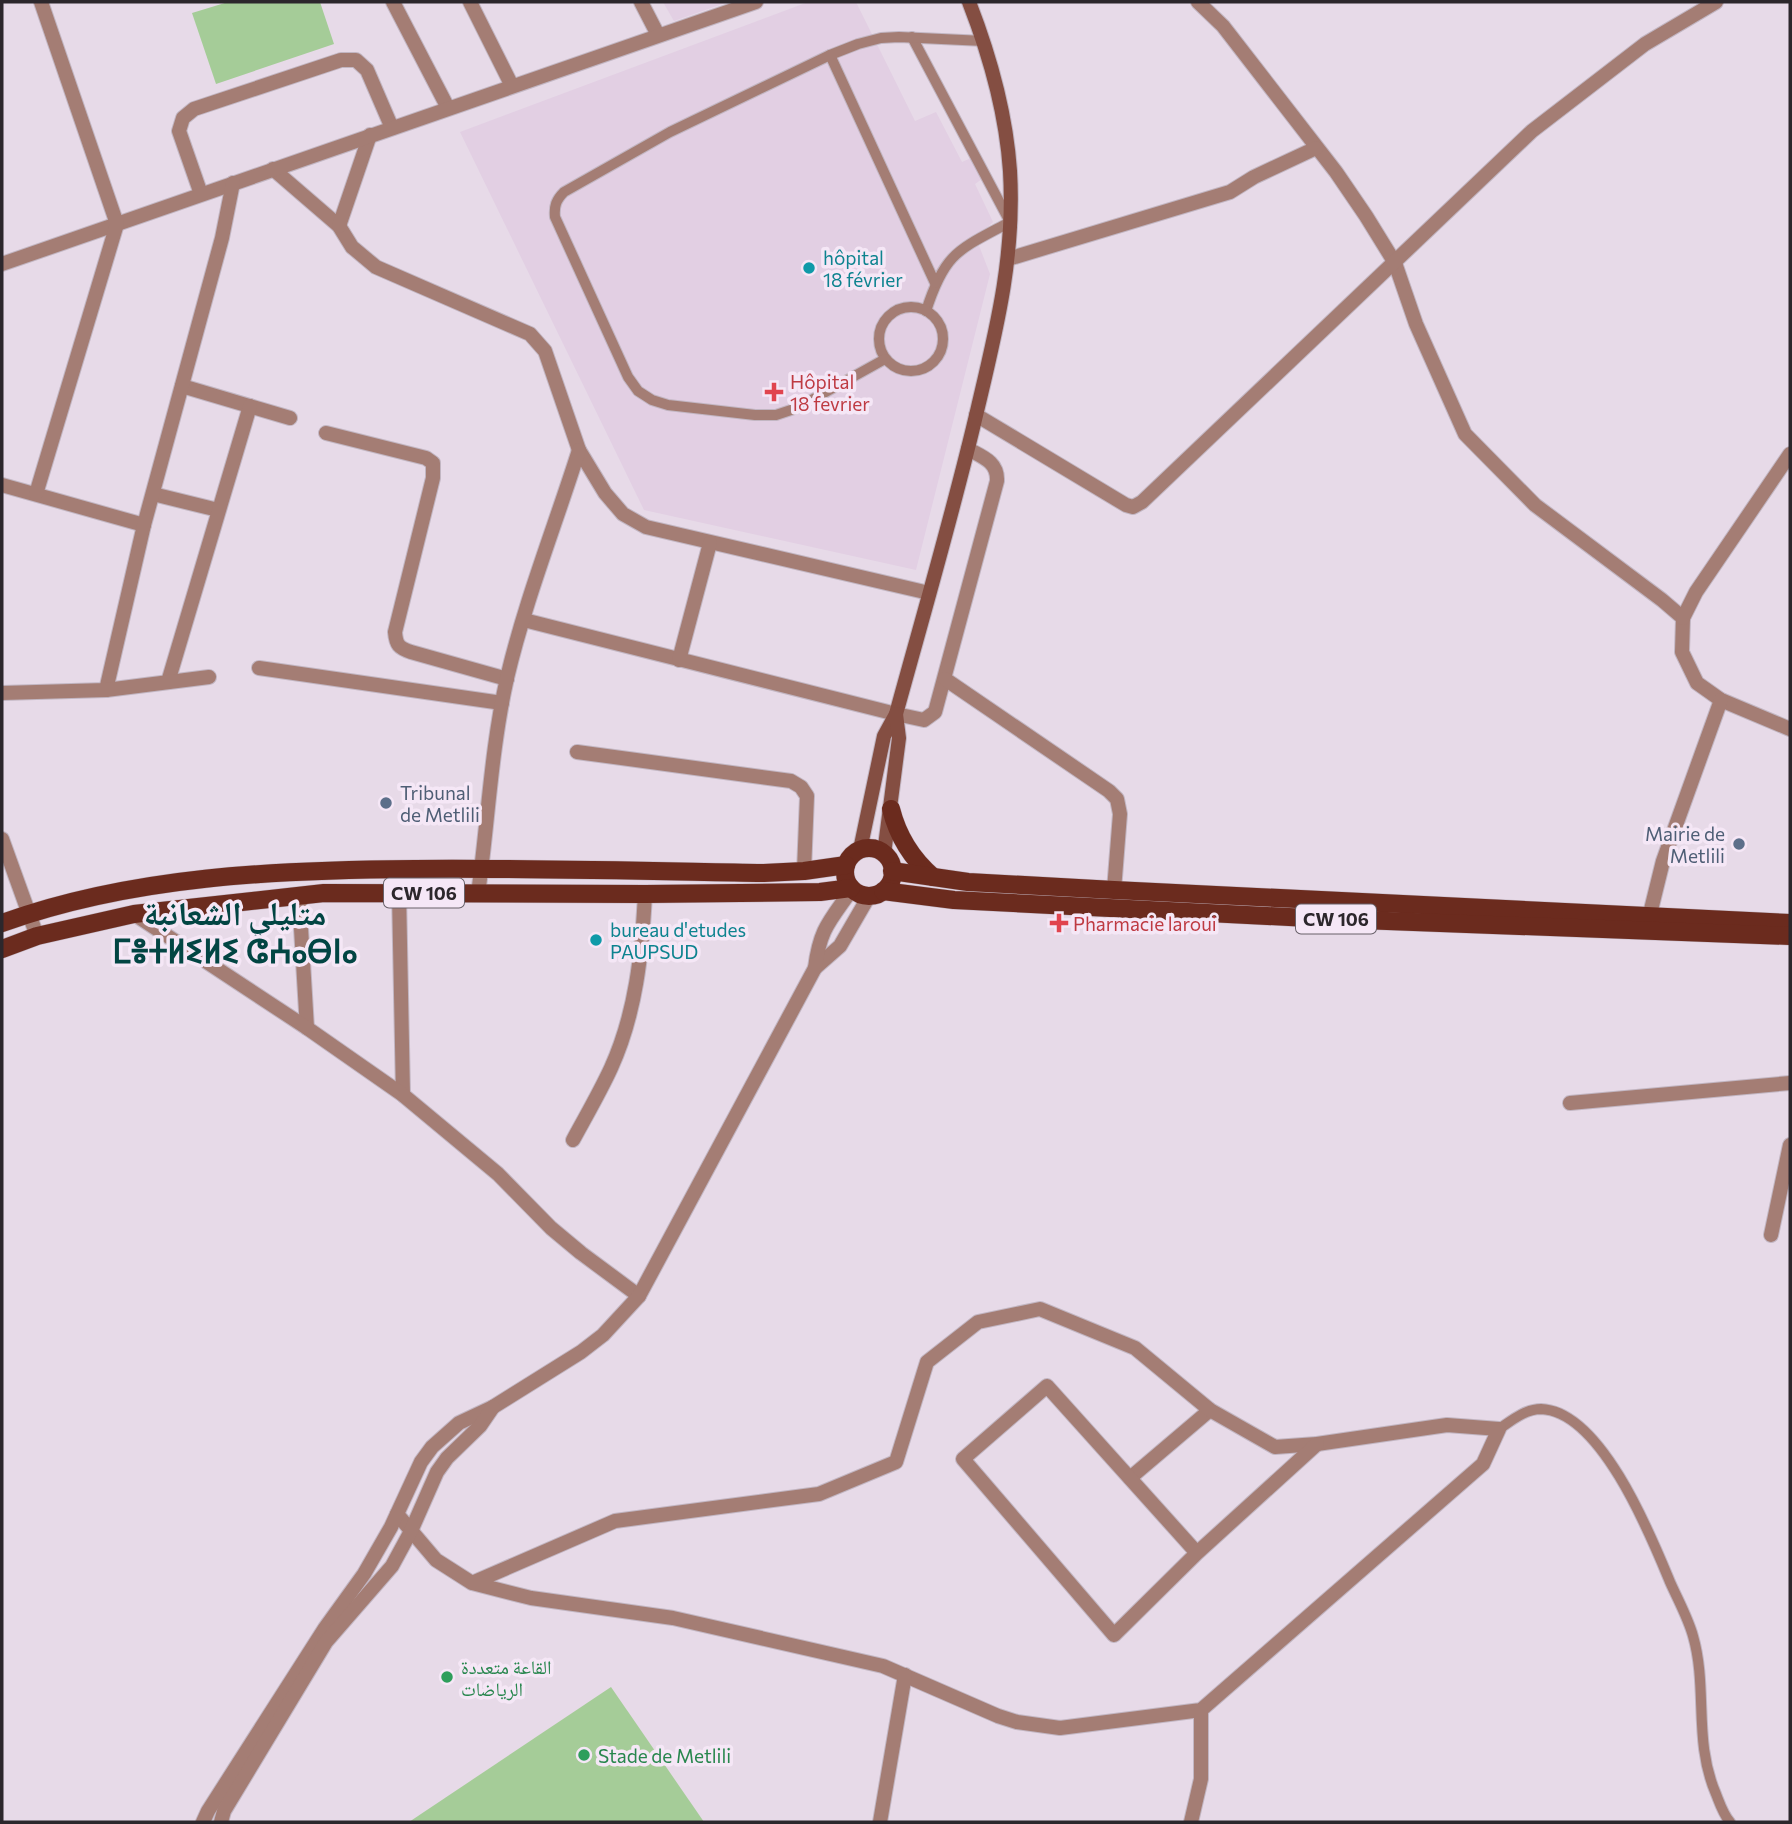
<svg xmlns="http://www.w3.org/2000/svg" width="1792" height="1824" font-family="Commissioner,'Noto Naskh Arabic','Noto Sans Tifinagh',sans-serif">
	<style>
		.built { fill: #e2cfe3 }
		.pitch { fill: #a5cc98 }
		.lines { fill: none; stroke-linecap: round; stroke-linejoin: round }
		.service-casing { stroke: #c2b6c2; stroke-width: 12 }
		.minor-casing { stroke: #c2b6c2; stroke-width: 16 }
		.secondary-casing { stroke: #c2b6c2; stroke-width: 16 }
		.primary-casing { stroke: #c2b6c2; stroke-width: 19 }
		.service { stroke: #a47d74; stroke-width: 10 }
		.minor { stroke: #a47d74; stroke-width: 14 }
		.secondary { stroke: #844e42; stroke-width: 14 }
		.primary { stroke: #6b2b1e; stroke-width: 18 }
		.culture-dot { fill: #0f9aa8; stroke: #f5e7f6; stroke-width: 2.5 }
		.health-dot { fill: #e0444e; stroke: #f5e7f6; stroke-width: 2.5 }
		.service-dot { fill: #5c6f8a; stroke: #f5e7f6; stroke-width: 2.5 }
		.leisure-dot { fill: #2e9e5b; stroke: #f5e7f6; stroke-width: 2.5 }
		.labels { text-anchor: middle; dominant-baseline: central; stroke-width: 7; stroke-linejoin: round; paint-order: stroke }
		.shield { fill: #f5e7f6; stroke: #686169; stroke-width: 2 }
		.shield-label { font-size: 18px; font-weight: bold; fill: #2c272c }
		.culture-label { font-size: 19px; fill: #0d838f; stroke: #f5e7f6; text-anchor: start }
		.health-label { font-size: 19px; fill: #be3a42; stroke: #f5e7f6; text-anchor: start }
		.service-label { font-size: 19px; fill: #4e5e75; stroke: #f5e7f6; text-anchor: start }
		.leisure-label { font-size: 19px; fill: #27864d; stroke: #f5e7f6; text-anchor: start }
		.town-label { font-size: 33px; font-weight: bold; fill: #024543; stroke: #f5e7f6 }
	</style>
	<rect width="100%" height="100%" fill="#e7dae8"/>
	<g class="built">
		<polygon points="663,2 728,2 674,21"/>
		<polygon points="808,2 856,2 915,121 936,112 962,162 971,158 982,179 975,184 993,222 976,238 990,274 916,570 644,510 460,132"/>
	</g>
	<g class="pitch">
		<polygon points="228,2 320,2 334,44 216,84 192,13"/>
		<polygon points="611,1687 704,1822 409,1822"/>
	</g>
	<g class="lines">
		<g class="service-casing">
			<g id="service">
				<path d="M 912,37 L 1010,222 C 958,250 945,252 926,311"/>
				<polyline points="830,55 935,283"/>
				<circle cx="911" cy="339" r="32"/>
				<path d="M 885,359 L 797,408 L 776,415 L 755,415 L 668,405 L 652,400 L 638,391 L 628,377 L 555,217 C 554,206 556,200 564,192 L 670,132 L 830,55 L 858,44 L 881,38 L 899,37 L 984,41"/>
				<path d="M 1499,1429 C 1511,1421 1525,1409 1541,1409 C 1601,1411 1651,1536 1670,1582 C 1678,1600 1688,1618 1693,1636 C 1708,1688 1693,1741 1716,1794 C 1720,1804 1723,1814 1730,1822"/>
			</g>
		</g>
		<g class="minor-casing">
			<g id="minor">
				<polyline points="393,2 448,108"/>
				<polyline points="470,2 512,86"/>
				<polyline points="641,2 658,35"/>
				<polyline points="1198,2 1223,26 1336,172 1366,216 1395,263 1416,324 1465,434 1535,505 1662,600 1683,618 1682,652 1697,683 1721,700 1790,729"/>
				<polyline points="273,169 339,226 352,247 376,267 530,334 545,351 579,450 605,493 623,514 646,527 929,593"/>
				<polyline points="201,194 179,131 183,118 194,109 341,60 356,60 367,70 392,128"/>
				<polyline points="339,226 370,135"/>
				<polyline points="1008,259 1230,192 1254,177 1316,148"/>
				<polyline points="2,264 756,2"/>
				<polyline points="182,386 290,418"/>
				<polyline points="976,415 1126,505 1133,507 1142,502 1532,131 1645,44 1716,2"/>
				<path d="M 326,433 L 426,458 L 433,463 L 433,478 L 395,632 C 396,645 399,648 411,652 L 507,679"/>
				<polyline points="2,485 144,525"/>
				<polyline points="36,494 117,224 41,2"/>
				<polyline points="153,494 218,510"/>
				<polyline points="1683,618 1696,592 1790,454"/>
				<path d="M 524,620 L 896,714 L 924,720 L 935,712 L 997,481 C 998,462 983,457 968,449"/>
				<polyline points="679,660 710,543"/>
				<polyline points="259,668 502,703"/>
				<polyline points="945,679 1109,791 1117,799 1120,814 1114,890"/>
				<polyline points="168,682 250,406"/>
				<polyline points="106,690 144,525 222,238 233,183"/>
				<polyline points="2,693 106,690 209,677"/>
				<polyline points="577,752 791,781 801,787 807,796 804,871"/>
				<polyline points="2,839 37,936"/>
				<polyline points="399,893 403,1095"/>
				<path d="M 478,894 C 488,822 491,749 507,678 C 525,601 555,526 579,450"/>
				<polyline points="299,895 307,1028"/>
				<polyline points="134,914 307,1028 403,1095 498,1174 551,1228 581,1253 639,1296"/>
				<polyline points="1647,926 1663,861 1721,700"/>
				<polyline points="815,968 840,946 869,896"/>
				<polyline points="1570,1103 1790,1083"/>
				<path d="M 573,1140 C 586,1116 600,1092 611,1068 C 636,1013 642,953 645,894"/>
				<polyline points="1771,1235 1790,1145"/>
				<polyline points="1130,1478 1210,1410"/>
				<polyline points="397,1514 436,1560 472,1583 531,1598 673,1618 883,1666 998,1716 1017,1722 1060,1728 1201,1710 1483,1464 1499,1429 1447,1425 1317,1444 1275,1447 1210,1410 1135,1348 1040,1309 978,1322 927,1362 896,1462 819,1494 615,1521 472,1583"/>
				<polyline points="1197,1553 1047,1386 963,1459 1114,1635 1197,1553 1317,1444"/>
				<path d="M 203,1822 L 208,1811 L 325,1628 L 364,1574 L 391,1527 L 421,1462 L 432,1447 L 459,1423 L 493,1407 L 581,1352 L 603,1335 L 639,1296 L 815,968 C 820,928 830,921 852,889"/>
				<polyline points="221,1822 224,1811 326,1642 392,1566 411,1531 437,1472 447,1458 480,1426 493,1407"/>
				<polyline points="880,1822 905,1675"/>
				<polyline points="1191,1822 1201,1779 1201,1710"/>
			</g>
		</g>
		<g class="secondary-casing">
			<g id="secondary">
				<path d="M 860,850 L 884,736 L 896,714 C 924,612 954,510 978,407 C 997,327 1015,255 1010,171 C 1006,112 990,56 969,2"/>
				<polyline points="884,854 899,738 896,714"/>
			</g>
		</g>
		<g class="primary-casing">
			<g id="primary">
				<path d="M 891,809 C 898,837 911,858 933,877"/>
				<circle cx="869" cy="872" r="24"/>
				<polyline points="892,871 968,882 1114,890 1790,923"/>
				<polyline points="883,891 954,900 1308,918 1790,936"/>
				<path d="M 2,923 C 133,876 276,870 415,869 C 531,868 647,871 764,873 L 804,871 L 846,865"/>
				<polyline points="2,949 37,936 134,914 324,893 645,894 820,892 851,888"/>
			</g>
		</g>
		<use href="#service" class="service"/>
		<use href="#minor" class="minor"/>
		<use href="#secondary" class="secondary"/>
		<use href="#primary" class="primary"/>
	</g>
	<g class="culture-dot">
		<circle cx="809" cy="268" r="7"/>
		<circle cx="596" cy="940" r="7"/>
	</g>
	<g class="health-dot">
		<path d="M770.5 381.5h7v7h7v7h-7v7h-7v-7h-7v-7h7z"/>
		<path d="M1055.5 912.5h7v7h7v7h-7v7h-7v-7h-7v-7h7z"/>
	</g>
	<g class="service-dot">
		<circle cx="386" cy="803" r="7"/>
		<circle cx="1739" cy="844" r="7"/>
	</g>
	<g class="leisure-dot">
		<circle cx="447" cy="1677" r="7"/>
		<circle cx="584" cy="1755" r="7"/>
	</g>
	<g class="labels">
		<g class="shield">
			<rect x="384" y="878.5" width="80" height="29" rx="5"/>
			<rect x="1296" y="904.5" width="80" height="29" rx="5"/>
		</g>
		<g class="shield-label">
			<text x="424" y="893">CW 106</text>
			<text x="1336" y="919">CW 106</text>
		</g>
		<g class="culture-label">
			<text x="823" y="257">hôpital<tspan x="823" dy="22">18 février</tspan></text>
			<text x="610" y="929">bureau d'etudes<tspan x="610" dy="22">PAUPSUD</tspan></text>
		</g>
		<g class="health-label">
			<text x="790" y="381">Hôpital<tspan x="790" dy="22">18 fevrier</tspan></text>
			<text x="1073" y="923">Pharmacie laroui</text>
		</g>
		<g class="service-label">
			<text x="400" y="792">Tribunal<tspan x="400" dy="22">de Metlili</tspan></text>
			<text x="1725" y="833" text-anchor="end">Mairie de<tspan x="1725" dy="22">Metlili</tspan></text>
		</g>
		<g class="leisure-label">
			<text x="461" y="1666">القاعة متعددة<tspan x="461" dy="22">الرياضات</tspan></text>
			<text x="598" y="1755">Stade de Metlili</text>
		</g>
		<g class="town-label">
			<text x="235" y="911">متليلي الشعانبة<tspan x="235" dy="38">ⵎⴻⵜⵍⵉⵍⵉ ⵛⵄⴰⴱⵏⴰ</tspan></text>
		</g>
	</g>
	<rect width="1792" height="1824" fill="none" stroke="#2c272c" stroke-width="7"/>
</svg>
